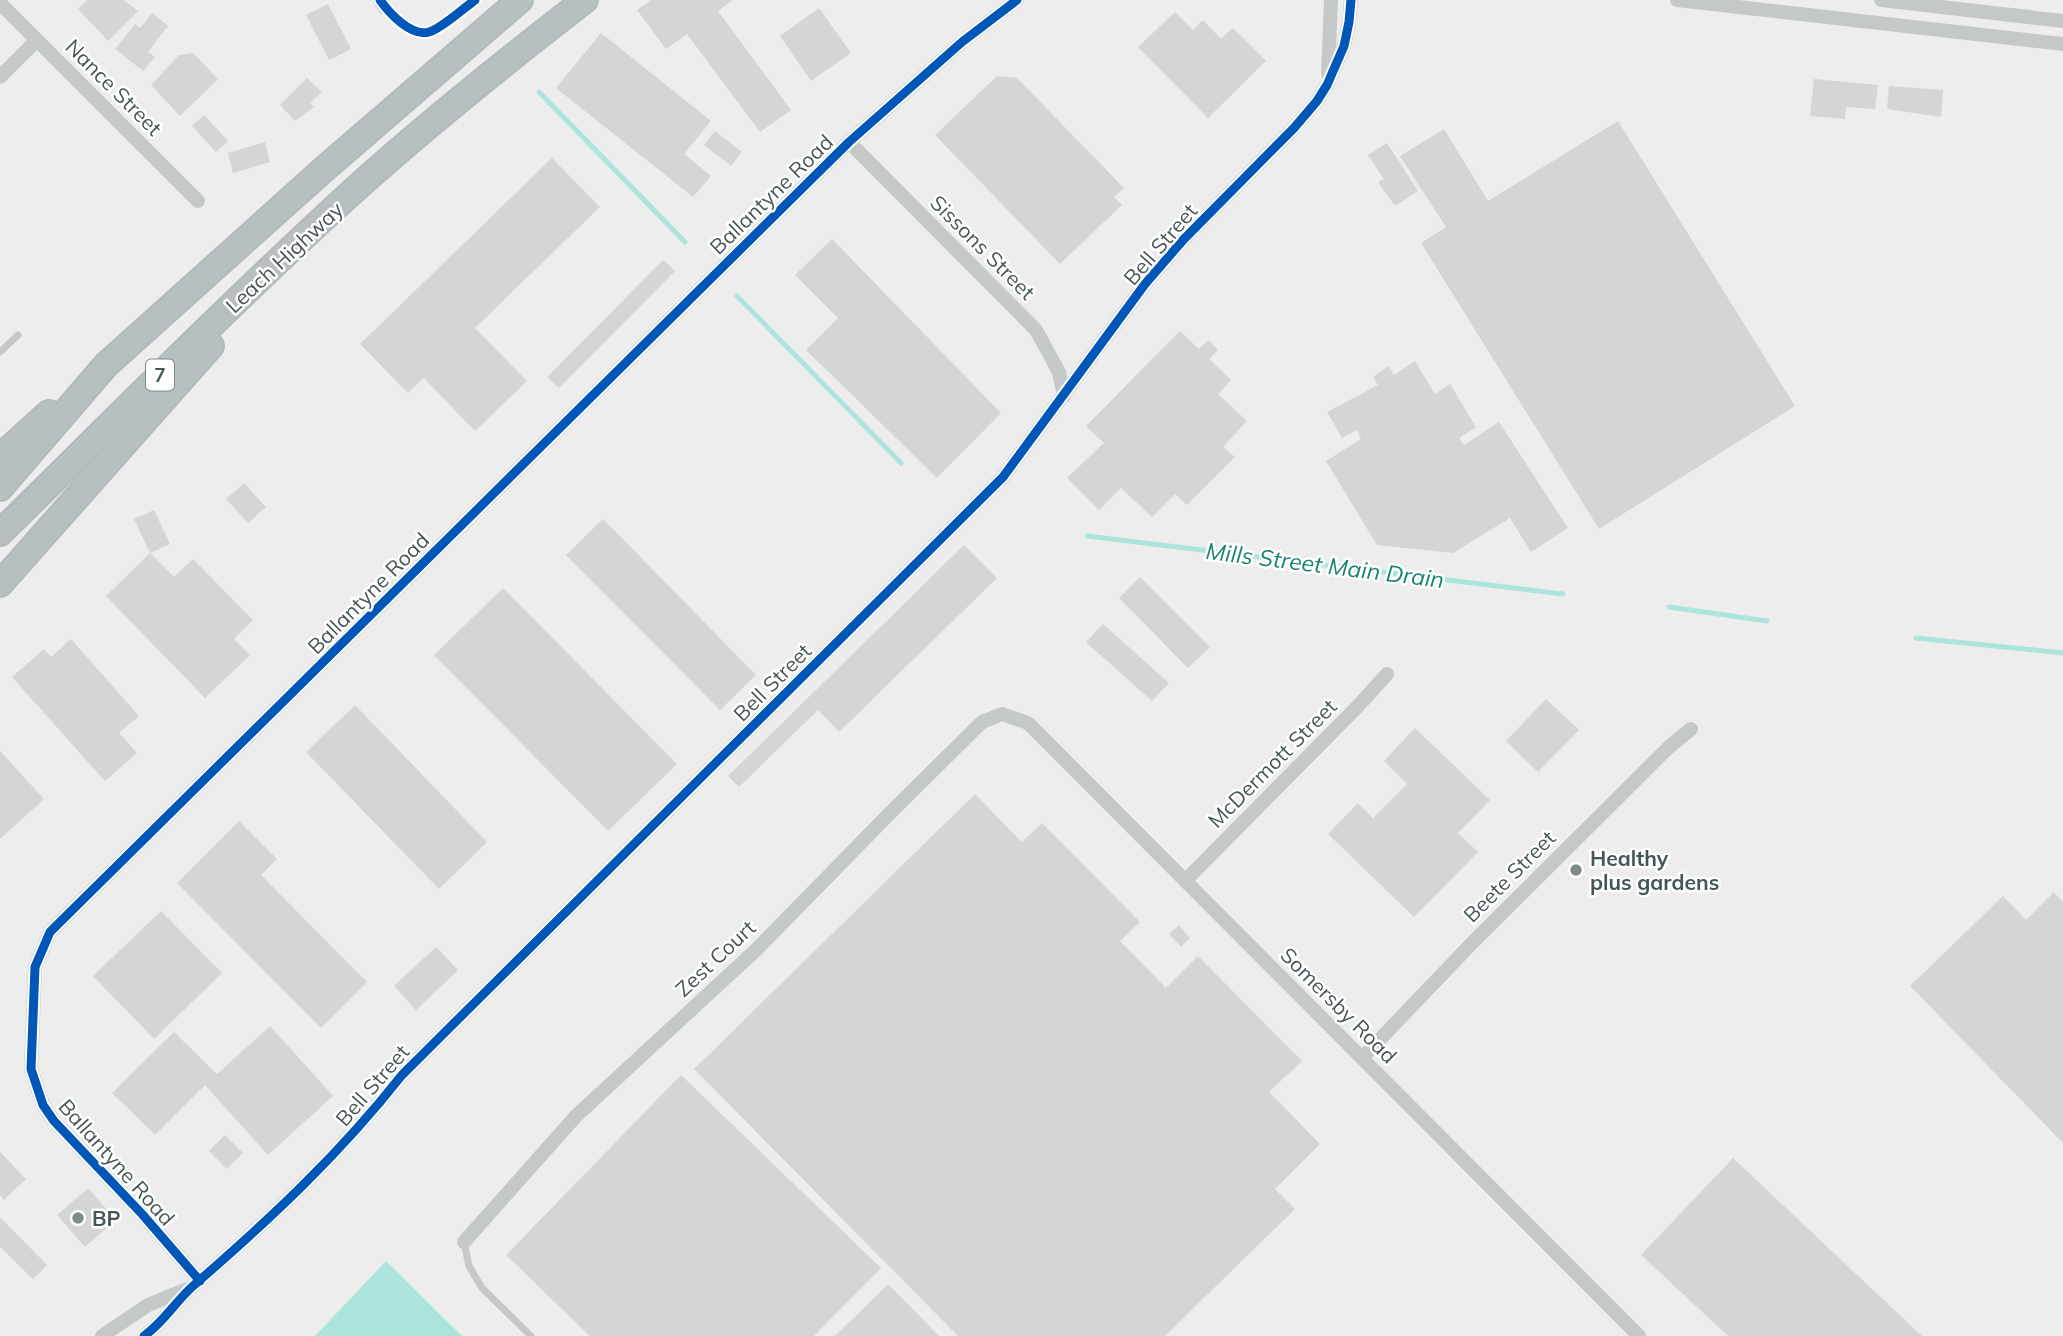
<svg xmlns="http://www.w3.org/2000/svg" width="2063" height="1336" font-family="Mulish,sans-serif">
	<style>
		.water { fill: #ace5db }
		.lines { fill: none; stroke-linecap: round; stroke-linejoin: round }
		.stream { stroke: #ace5db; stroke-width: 5 }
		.building { fill: #d4d5d5 }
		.motorway-casing { stroke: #b3babc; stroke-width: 28 }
		.service { stroke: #c5c8c9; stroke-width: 7 }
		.minor { stroke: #c5c8c9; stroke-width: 14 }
		.motorway { stroke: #b8bfc0; stroke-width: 24 }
		.cycleway-casing { stroke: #fff; stroke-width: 13 }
		.cycleway { stroke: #0057b8; stroke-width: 9 }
		.poi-dot { fill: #818b8c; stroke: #fff; stroke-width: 2.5 }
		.labels { text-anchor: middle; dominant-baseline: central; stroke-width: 5; stroke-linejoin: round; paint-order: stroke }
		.shield { fill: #fff; stroke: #7e898a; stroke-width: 2 }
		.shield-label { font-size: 19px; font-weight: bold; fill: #465658 }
		.street-label { font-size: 21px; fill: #465658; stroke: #fff }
		.poi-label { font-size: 21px; font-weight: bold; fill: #465658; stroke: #fff; text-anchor: start }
		.water-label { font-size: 23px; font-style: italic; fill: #188470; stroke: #fff }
	</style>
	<rect width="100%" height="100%" fill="#eeeded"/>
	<polygon class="water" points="386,1261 462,1336 315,1336"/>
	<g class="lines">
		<g class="stream">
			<polyline points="539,92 685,242"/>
			<polyline points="737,296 901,463"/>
			<polyline points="1087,536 1563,594"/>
			<polyline points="1669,607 1767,621"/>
			<polyline points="1916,638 2063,653"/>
		</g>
	</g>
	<g class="building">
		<polygon points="87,0 125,0 119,7 125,1 138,11 108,41 78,9"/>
		<polygon points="651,0 733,0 718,11 791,110 760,132 687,34 666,49 637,10"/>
		<polygon points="328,4 351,49 329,60 306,15"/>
		<polygon points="819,8 851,53 811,81 780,36"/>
		<polygon points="1175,12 1193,30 1203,20 1221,39 1233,28 1266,61 1208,118 1138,47"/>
		<polygon points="152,13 168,26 148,52 155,57 143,71 115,49 135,24 140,28"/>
		<polygon points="601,33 711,121 684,154 711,176 693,197 556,88"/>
		<polygon points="193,53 218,79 180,116 151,85 179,55"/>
		<polygon points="997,76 1017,78 1124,188 1114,197 1122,205 1060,264 935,135"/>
		<polygon points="307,78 322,92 310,103 314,107 295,121 280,105"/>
		<polygon points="1814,79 1878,85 1875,109 1846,107 1845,119 1810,116"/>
		<polygon points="1889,86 1943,90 1941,117 1887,109"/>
		<polygon points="204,115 228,141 216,152 192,126"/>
		<polygon points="1618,121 1795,406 1599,529 1421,243 1446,227 1400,156 1444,129 1488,201"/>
		<polygon points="715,131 742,152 731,166 704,145"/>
		<polygon points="265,142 270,162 233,173 228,153"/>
		<polygon points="1387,143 1418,191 1395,206 1378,182 1384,179 1368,155"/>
		<polygon points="552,158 600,207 475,328 527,381 475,431 424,378 408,393 360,344"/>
		<polygon points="832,239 1001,413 937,478 806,350 838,318 795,275"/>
		<polygon points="663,260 675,271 559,388 547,377"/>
		<polygon points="1180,331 1199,349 1209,340 1218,350 1209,359 1231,380 1218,394 1247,421 1223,447 1235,457 1187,505 1175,494 1152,517 1121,488 1099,510 1067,478 1104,443 1086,426"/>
		<polygon points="1415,361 1435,394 1450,384 1476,427 1459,438 1464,445 1499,422 1568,528 1531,552 1510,518 1453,553 1377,545 1326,461 1361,439 1357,430 1342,438 1327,412 1378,385 1373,377 1389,366 1394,375"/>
		<polygon points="244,483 266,507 248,523 226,499"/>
		<polygon points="154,510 170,544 150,553 134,519"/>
		<polygon points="603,519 756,675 720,710 566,555"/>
		<polygon points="964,545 997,578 839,732 818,710 739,787 728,776"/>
		<polygon points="150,553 174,577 193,559 253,620 234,639 250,655 205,698 106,596"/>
		<polygon points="1140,577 1210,647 1188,668 1119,598"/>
		<polygon points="503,588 677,764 608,831 434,655"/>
		<polygon points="1103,624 1169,683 1152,701 1086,642"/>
		<polygon points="71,639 139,716 119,733 137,753 105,781 12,677 44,649 51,657"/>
		<polygon points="1546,699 1579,730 1538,772 1506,741"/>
		<polygon points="355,705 487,842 439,889 306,752"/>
		<polygon points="1415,728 1490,800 1458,833 1478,852 1414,917 1328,834 1358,803 1373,818 1407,784 1384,761"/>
		<polygon points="0,751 44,799 0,839"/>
		<polygon points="975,794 1022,842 1042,823 1140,922 1120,941 1166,988 1198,956 1302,1061 1269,1092 1320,1144 1275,1189 1295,1209 1165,1336 958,1336 694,1069"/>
		<polygon points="239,821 277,859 261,875 367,982 321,1028 177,883"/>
		<polygon points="2054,892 2063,902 2063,1143 1910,986 2003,896 2026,920"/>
		<polygon points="161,911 222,973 154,1039 93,976"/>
		<polygon points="1179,925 1190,938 1181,947 1169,934"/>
		<polygon points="436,947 458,970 416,1010 394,986"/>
		<polygon points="270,1026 333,1096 268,1155 205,1085 155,1135 112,1093 174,1032 217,1074"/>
		<polygon points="681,1075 881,1268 814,1336 590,1336 506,1255"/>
		<polygon points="225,1135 243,1153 227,1169 209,1151"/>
		<polygon points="0,1152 26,1179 4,1200 0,1195"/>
		<polygon points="1733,1158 1922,1336 1728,1336 1641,1255"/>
		<polygon points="88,1188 116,1220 85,1247 57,1215"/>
		<polygon points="0,1217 47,1265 33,1279 0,1247"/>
		<polygon points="888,1284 939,1336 835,1336"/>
	</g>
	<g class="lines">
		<g class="motorway-casing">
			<g id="motorway">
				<polyline points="0,457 49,413"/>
				<polyline points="0,488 106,365 323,170 520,0"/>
				<path d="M 0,533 C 116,419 231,303 351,193 C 426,125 505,62 585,0"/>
				<polyline points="0,584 211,346"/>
			</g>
		</g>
		<g class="service">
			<polyline points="0,352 18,335"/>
			<polyline points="464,1242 469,1266 482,1288 531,1336"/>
		</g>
		<g class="minor">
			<polyline points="380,0 385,8"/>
			<polyline points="1677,0 2063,44"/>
			<polyline points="1881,0 2063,21"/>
			<polyline points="0,3 198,201"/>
			<polyline points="1328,74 1331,0"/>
			<polyline points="0,77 37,40"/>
			<polyline points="849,142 1036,330 1059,372 1064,396"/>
			<polyline points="1185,881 1359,705 1387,674"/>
			<polyline points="1362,1058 1474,941 1669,747 1691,729"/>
			<polyline points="464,1242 576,1116 756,950 891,812 982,722 1002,714 1028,723 1639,1336"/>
			<polyline points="200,1281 142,1214 54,1121 43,1105 31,1069 35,967 50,932 849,142 962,42 1017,0"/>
			<polyline points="102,1336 148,1305 187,1289"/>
			<path d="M 144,1336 C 164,1322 175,1302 193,1286 C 269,1220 339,1155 402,1075 L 1003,477 L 1145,284 L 1184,239 L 1294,128 L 1317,101 L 1327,85 L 1344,46 L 1349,22 L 1351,0"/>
		</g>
		<use href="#motorway" class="motorway"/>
		<g class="cycleway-casing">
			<g id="cycleway">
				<path d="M 380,0 C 389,13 411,37 429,32 C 441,29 464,8 475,0"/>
				<polyline points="200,1281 142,1214 54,1121 43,1105 31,1069 35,967 50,932 849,142 962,42 1017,0"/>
				<path d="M 144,1336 C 164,1322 175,1302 193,1286 C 269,1220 339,1155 402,1075 L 1003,477 L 1145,284 L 1184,239 L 1294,128 L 1317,101 L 1327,85 L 1344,46 L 1349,22 L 1351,0"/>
			</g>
		</g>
		<use href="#cycleway" class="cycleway"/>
	</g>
	<g class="poi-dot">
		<circle cx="1576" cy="870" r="7"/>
		<circle cx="78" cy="1218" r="7"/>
	</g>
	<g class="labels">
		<rect class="shield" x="146" y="359.5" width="28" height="31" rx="5"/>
		<g class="shield-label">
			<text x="160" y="375">7</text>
		</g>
		<g class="street-label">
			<text transform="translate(114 87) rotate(45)">Nance Street</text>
			<text transform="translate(771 194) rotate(-44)">Ballantyne Road</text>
			<text transform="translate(1160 244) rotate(-49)">Bell Street</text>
			<text transform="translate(983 247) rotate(45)">Sissons Street</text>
			<text transform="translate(284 257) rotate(-43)">Leach Highway</text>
			<text transform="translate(368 593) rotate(-45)">Ballantyne Road</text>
			<text transform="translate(772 682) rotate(-45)">Bell Street</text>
			<text transform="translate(1272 763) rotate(-45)">McDermott Street</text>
			<text transform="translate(1509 876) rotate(-45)">Beete Street</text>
			<text transform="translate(715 958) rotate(-43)">Zest Court</text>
			<text transform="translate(1339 1005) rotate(45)">Somersby Road</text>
			<text transform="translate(372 1085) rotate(-49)">Bell Street</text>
			<text transform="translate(117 1162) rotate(48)">Ballantyne Road</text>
		</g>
		<g class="poi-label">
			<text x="1590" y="858">Healthy<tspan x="1590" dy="24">plus gardens</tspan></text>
			<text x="92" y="1218">BP</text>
		</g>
		<g class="water-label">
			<text transform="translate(1325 565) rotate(7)">Mills Street Main Drain</text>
		</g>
	</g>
</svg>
